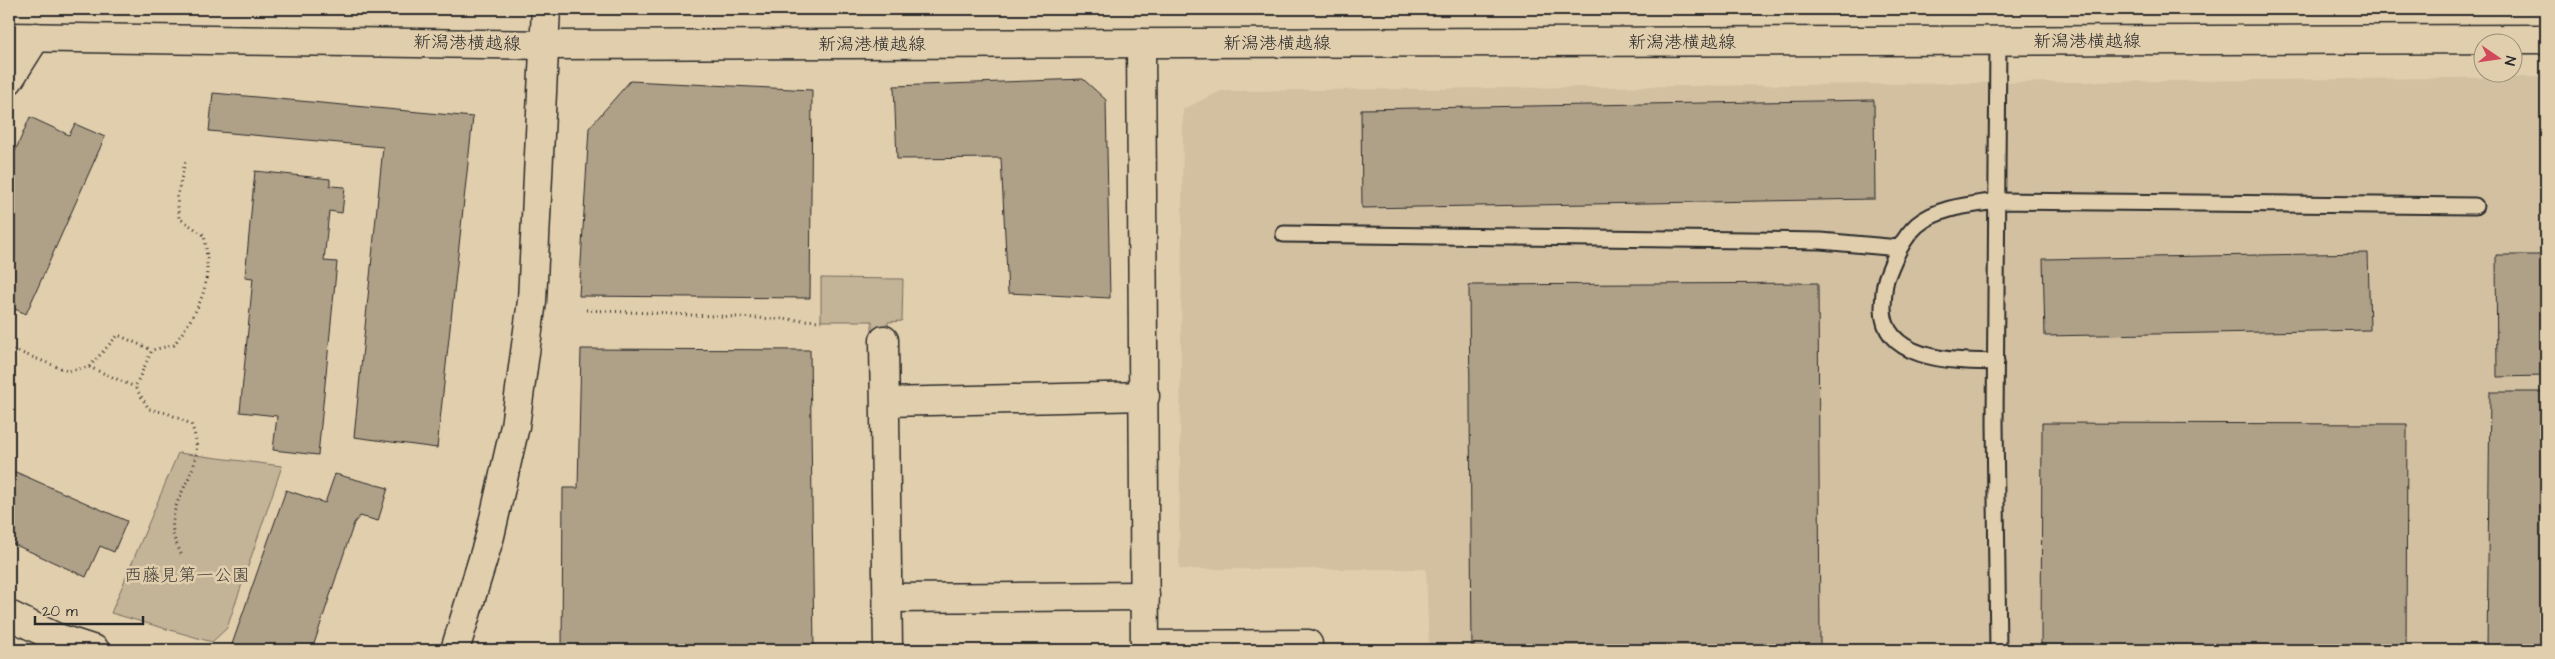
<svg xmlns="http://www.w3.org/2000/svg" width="2555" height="659" font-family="'Architects Daughter','Klee One',sans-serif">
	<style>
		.built { fill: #d2c0a1 }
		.green { fill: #c3b397; stroke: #776f61 }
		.building { fill: #afa088; stroke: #2b2b2b }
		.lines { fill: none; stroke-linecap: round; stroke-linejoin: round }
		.lane-casing { stroke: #2b2b2b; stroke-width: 19 }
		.street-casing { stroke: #2b2b2b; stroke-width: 31 }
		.secondary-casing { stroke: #2b2b2b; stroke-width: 31 }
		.primary-casing { stroke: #2b2b2b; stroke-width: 31 }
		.path { stroke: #2b2b2b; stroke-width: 3; stroke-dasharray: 1 4; stroke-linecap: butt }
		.lane { stroke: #e1ceac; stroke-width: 15 }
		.street { stroke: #e1ceac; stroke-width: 28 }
		.secondary { stroke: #e1ceac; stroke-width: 28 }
		.primary { stroke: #e1ceac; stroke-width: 28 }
		.labels { text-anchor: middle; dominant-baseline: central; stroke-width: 5; stroke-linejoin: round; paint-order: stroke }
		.street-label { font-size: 18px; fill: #2b2b2b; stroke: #e1ceac }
		.park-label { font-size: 18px; fill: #423f3b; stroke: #e1ceac }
	</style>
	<rect width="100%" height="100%" fill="#e1ceac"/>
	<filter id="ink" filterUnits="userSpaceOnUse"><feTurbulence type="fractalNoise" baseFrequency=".02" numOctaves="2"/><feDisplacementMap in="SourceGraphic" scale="10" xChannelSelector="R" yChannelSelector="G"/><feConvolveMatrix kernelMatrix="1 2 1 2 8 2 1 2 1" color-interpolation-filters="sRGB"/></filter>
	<g filter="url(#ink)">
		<polygon class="built" points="2546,77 2546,650 1429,650 1426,569 1179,569 1183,109 1221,91"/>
		<g class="green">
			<polygon points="821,278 903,279 902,321 888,322 888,336 872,335 872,321 821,321"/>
			<polygon points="178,453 282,466 227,628 212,642 111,613"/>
		</g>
		<g class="building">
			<polygon points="1083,79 1106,100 1110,298 1008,293 1001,158 897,159 894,86"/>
			<polygon points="630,81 812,90 810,298 579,296 589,128"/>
			<polygon points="213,93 473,117 437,448 354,437 383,147 209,131"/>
			<polygon points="1874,100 1875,199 1362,208 1361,109"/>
			<polygon points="30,117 69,135 75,124 105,137 26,314 15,309 9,321 9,165"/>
			<polygon points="255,171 330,179 330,186 345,187 342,213 329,211 324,261 337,262 318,455 273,450 277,416 240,412 253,278 245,277"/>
			<polygon points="2368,253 2370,330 2045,336 2043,259"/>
			<polygon points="2496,255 2546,255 2546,376 2497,377"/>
			<polygon points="1818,283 1820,650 1472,650 1469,285"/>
			<polygon points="581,349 810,350 814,650 562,650 563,488 578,488"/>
			<polygon points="2490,392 2546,392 2546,650 2487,650"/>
			<polygon points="2042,423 2407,424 2406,650 2041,650"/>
			<polygon points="9,469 127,521 114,552 100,546 86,577 9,542"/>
			<polygon points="335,474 388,488 378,521 360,516 354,523 312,650 230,650 286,490 325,503"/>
		</g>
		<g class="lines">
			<g class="lane-casing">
				<g id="lane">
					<polyline points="1284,234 1821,241 1899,248"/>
					<path d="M 1996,362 C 1957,361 1882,362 1883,307 C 1884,295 1883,285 1888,274 C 1895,256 1903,238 1917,225 C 1938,207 1971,205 1997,201 L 2475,206"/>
					<polyline points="1998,650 1995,423 1998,41"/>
				</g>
			</g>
			<g class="street-casing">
				<g id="street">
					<polyline points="1141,43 1145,650"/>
					<polyline points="9,80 36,37"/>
					<polyline points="884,340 888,650"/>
					<polyline points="887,402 1145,396"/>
					<polyline points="889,598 1145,596"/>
					<polyline points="9,615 55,637 95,650"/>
					<polyline points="1145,645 1308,644"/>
				</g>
			</g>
			<g class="secondary-casing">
				<polyline id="secondary" points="455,650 490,536 515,426 532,301 546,9"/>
			</g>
			<g class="primary-casing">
				<polyline id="primary" points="9,37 545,45 2546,39"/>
			</g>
			<g class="path">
				<polyline points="586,310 821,321"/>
				<polyline points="9,348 68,371 89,367 118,335 152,350"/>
				<polyline points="89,367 135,387"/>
				<path d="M 181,554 C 179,548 173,539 173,532 C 168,492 211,470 191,424 L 167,413 L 149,409 L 135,387 L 152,350 L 174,345 C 202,304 213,286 204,235 L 179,218 L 177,197 L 185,162"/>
			</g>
			<use href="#lane" class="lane"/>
			<use href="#street" class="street"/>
			<use href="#secondary" class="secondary"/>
			<use href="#primary" class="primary"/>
		</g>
	</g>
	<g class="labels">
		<g class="street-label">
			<text x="2087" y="41">新潟港横越線</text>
			<text x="1682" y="42">新潟港横越線</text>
			<text transform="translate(467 43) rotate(1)">新潟港横越線</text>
			<text x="1277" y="43">新潟港横越線</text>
			<text x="872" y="44">新潟港横越線</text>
		</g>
		<g class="park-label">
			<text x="187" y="575">西藤見第一公園</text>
		</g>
	</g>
	<rect width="2555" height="659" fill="none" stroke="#e1ceac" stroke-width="30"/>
	<rect x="15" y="15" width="2525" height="629" fill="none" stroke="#2b2b2b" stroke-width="2" filter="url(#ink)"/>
	<g transform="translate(2498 58) rotate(103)"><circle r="24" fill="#e1ceac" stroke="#988d78"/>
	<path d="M0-4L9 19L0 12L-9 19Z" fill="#d1495b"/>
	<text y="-8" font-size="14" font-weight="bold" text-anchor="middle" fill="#2b2b2b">N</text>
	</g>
	<path d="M35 616v8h108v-8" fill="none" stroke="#2b2b2b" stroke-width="2.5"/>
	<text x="42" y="616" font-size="15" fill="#2b2b2b" stroke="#e1ceac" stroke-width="4" paint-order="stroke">20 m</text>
</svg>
